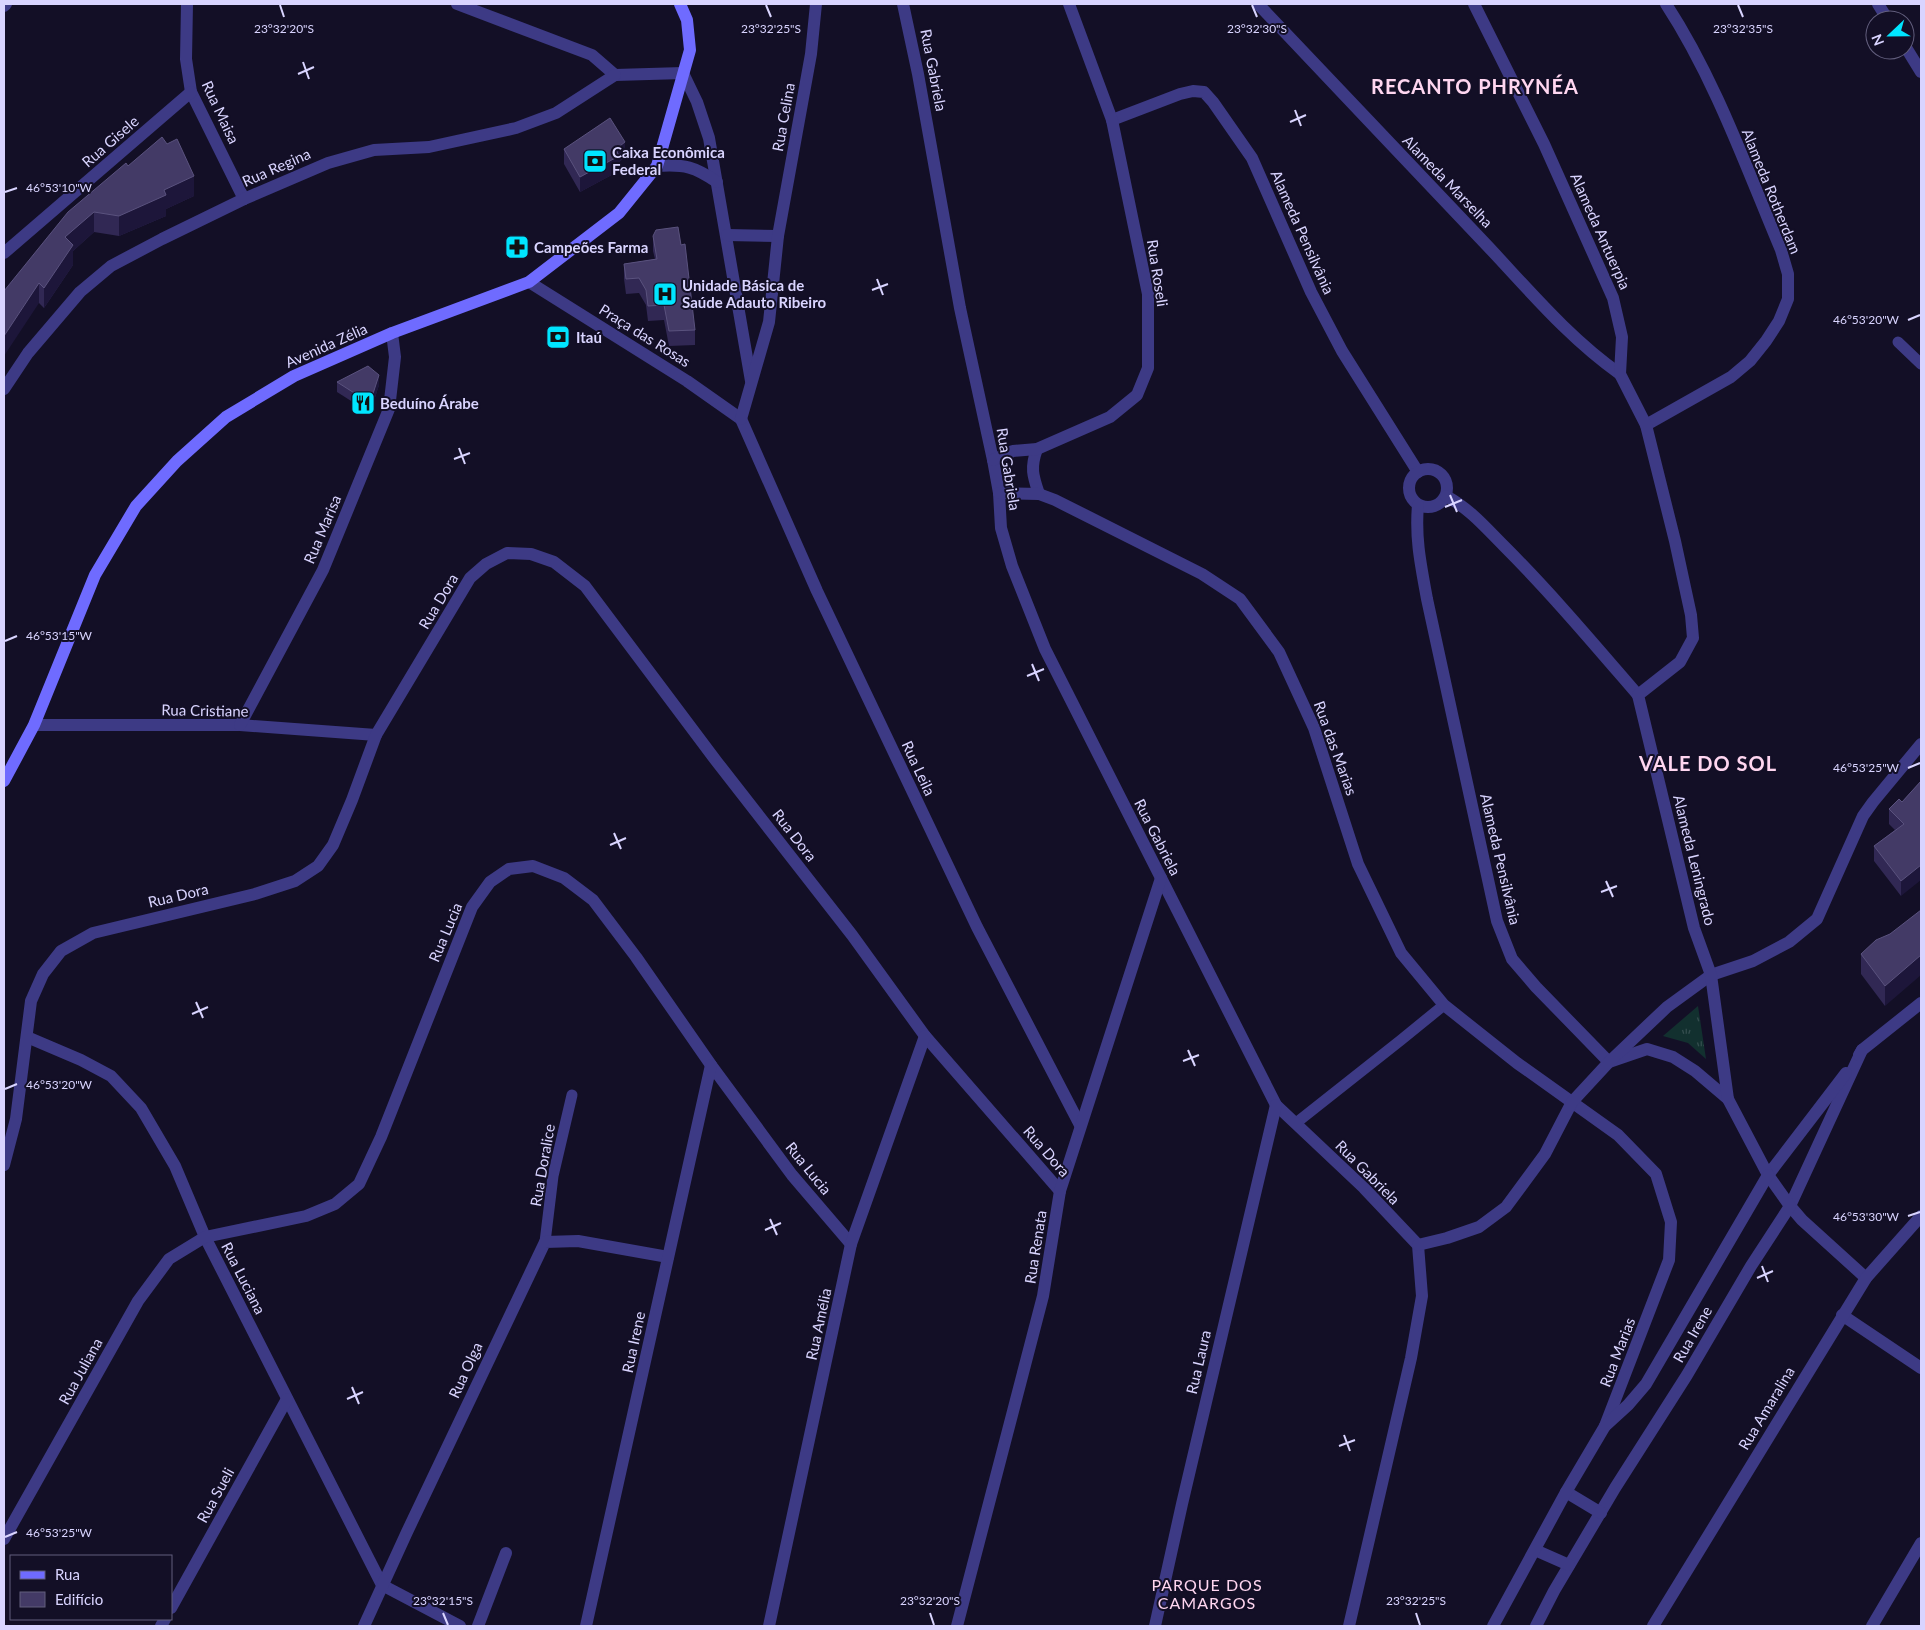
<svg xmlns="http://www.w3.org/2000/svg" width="1925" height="1630" font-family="Lato,sans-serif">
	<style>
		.grass { fill: url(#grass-tufts) }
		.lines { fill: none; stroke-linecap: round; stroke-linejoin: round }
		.service { stroke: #3d3a85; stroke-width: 11 }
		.minor { stroke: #3d3a85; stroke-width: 12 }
		.tertiary { stroke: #3d3a85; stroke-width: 12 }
		.secondary { stroke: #6f6bff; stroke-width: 12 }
		.wall { fill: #312854 }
		.shaded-wall { fill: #1d163a }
		.building { fill: #433a66; stroke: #5a527e }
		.ticks { fill: none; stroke: #d9d4ff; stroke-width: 2 }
		.labels { text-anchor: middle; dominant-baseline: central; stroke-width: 4; stroke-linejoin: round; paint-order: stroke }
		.street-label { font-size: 15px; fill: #d9d4ff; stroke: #130f26 }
		.poi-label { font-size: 15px; font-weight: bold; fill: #d9d4ff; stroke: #130f26; text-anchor: start }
		.neighbourhood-label { font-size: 16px; letter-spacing: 1px; fill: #ffd6f0; stroke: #130f26 }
		.district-label { font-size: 20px; font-weight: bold; letter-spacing: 1px; fill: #ffd6f0; stroke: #130f26 }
		.ticks-label { font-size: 12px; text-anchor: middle; fill: #d9d4ff; stroke: #130f26; stroke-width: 4; stroke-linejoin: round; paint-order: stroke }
	</style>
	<defs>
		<pattern id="grass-tufts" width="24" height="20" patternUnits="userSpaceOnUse" patternTransform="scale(1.25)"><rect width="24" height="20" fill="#12302f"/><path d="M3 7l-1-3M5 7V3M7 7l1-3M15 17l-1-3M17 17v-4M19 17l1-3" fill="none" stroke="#344d4e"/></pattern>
	</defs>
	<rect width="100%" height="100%" fill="#130f26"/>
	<polygon class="grass" points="1698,1006 1706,1059 1688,1043 1663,1036"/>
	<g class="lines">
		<g class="service">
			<polyline points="1898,342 1921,364"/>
			<polyline points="1296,1123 1401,1040 1444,1005"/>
			<polyline points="545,1242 553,1176 572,1095"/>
		</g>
		<g class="minor">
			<polyline points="187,4 186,59 191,92 244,199"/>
			<polyline points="457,4 592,55 615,75 683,73 697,102 709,138 751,381"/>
			<polyline points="903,4 918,74 960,308 993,460 999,493 1001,528 1012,566 1045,649 1276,1105 1364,1188 1418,1245 1422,1296 1411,1358 1349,1626"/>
			<path d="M 1258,4 C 1332,82 1405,159 1479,237 C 1525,285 1566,336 1620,374"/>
			<polyline points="1878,4 1888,20"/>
			<polyline points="4,6 6,4"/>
			<polyline points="1905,46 1921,72"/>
			<polyline points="1112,120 1180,94 1193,91 1204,92 1213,102 1252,158 1311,292 1342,351 1418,472"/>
			<path d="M 657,166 C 685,164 695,167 717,182"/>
			<polyline points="727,235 778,236"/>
			<polyline points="4,253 191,92"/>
			<polyline points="529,282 687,381 741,419"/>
			<polyline points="4,389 28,353 80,292 111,266 162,239 244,199 328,163 374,150 429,147 516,128 556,113 615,75"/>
			<polyline points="741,419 817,591 977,927 1080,1125"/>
			<polyline points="741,419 769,322 778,236 811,54 816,4"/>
			<path d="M 1646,425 L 1731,377 L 1750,361 L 1766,341 L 1779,321 L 1788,299 L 1788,274 L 1781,250 C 1746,167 1715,79 1666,4"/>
			<path d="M 1037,449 C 1030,468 1033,476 1039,494"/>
			<polyline points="993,460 1013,451 1037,449 1110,417 1137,395 1148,368 1148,294 1112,120 1069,4"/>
			<circle cx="1428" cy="488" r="19"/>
			<polyline points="999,493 1039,494 1055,500 1202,574 1240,599 1279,652 1314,728 1358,864 1401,953 1444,1005 1517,1063 1618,1135 1656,1174 1671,1222 1669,1260 1605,1426"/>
			<path d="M 1446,496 C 1470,509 1485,527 1504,546 C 1551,593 1594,644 1638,695"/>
			<path d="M 1418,505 C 1415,539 1421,566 1427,599 L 1497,921 L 1512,959 L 1536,987 L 1609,1062 L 1647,1049 L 1673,1057 L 1695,1071 L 1728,1099"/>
			<polyline points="34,725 240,725 376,735"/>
			<polyline points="240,725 323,570 389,409 395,357 392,333"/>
			<polyline points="27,1037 81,1060 111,1076 141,1108 175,1166 205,1237 382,1585"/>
			<polyline points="1862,1050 1790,1206 1802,1220 1866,1278"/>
			<polyline points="1859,1055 1862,1050 1921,1003"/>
			<polyline points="4,1165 16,1119 31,1001 43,974 61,951 93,933 255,894 295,881 318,866 333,845 352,800 376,735 470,578 486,564 507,553 531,554 554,562 585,586 717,762 852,935 925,1036 1060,1191"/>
			<polyline points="1768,1175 1846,1073"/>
			<polyline points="1418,1245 1447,1238 1479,1227 1506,1207 1545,1154 1572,1102 1609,1062 1667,1007 1711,975 1753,961 1789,942 1817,919 1863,816 1873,802 1921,744"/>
			<polyline points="1842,1315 1921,1368"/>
			<polyline points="4,1539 138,1301 169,1259 205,1237 306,1216 335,1204 359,1184 381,1137 472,907 490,882 509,869 533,866 564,878 593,900 636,957 711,1065 792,1175 851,1244"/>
			<polyline points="382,1585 460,1626"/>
			<polyline points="171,1608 287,1399"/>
			<polyline points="161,1626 165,1619"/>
			<polyline points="364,1626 407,1532 545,1242 578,1241 668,1257"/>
			<polyline points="478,1626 506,1553"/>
			<polyline points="586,1626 711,1065"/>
			<polyline points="769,1626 851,1244 925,1036"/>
			<polyline points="957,1626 1043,1296 1060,1191 1161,878"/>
			<polyline points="1155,1626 1182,1504 1276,1105"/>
			<polyline points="1653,1626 1866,1278 1921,1216"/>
			<polyline points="1872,1626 1921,1543"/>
		</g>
		<g class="tertiary">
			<polyline points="1474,4 1544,144 1613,298 1622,337 1620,374 1646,425 1675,541 1691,615 1693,638 1680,662 1638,695 1694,928 1711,975 1728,1099 1768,1175 1790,1206 1751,1266 1687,1375 1615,1488 1554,1591 1536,1626"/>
			<polyline points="1566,1492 1601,1513"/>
			<polyline points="1535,1550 1569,1565"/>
			<polyline points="1493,1626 1566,1492 1605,1426 1628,1405 1646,1384 1768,1175"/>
		</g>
		<polyline class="secondary" points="4,781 34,725 95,575 136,506 177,461 226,417 294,376 392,333 529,282 619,213 657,166 690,50 687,20 680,4"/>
	</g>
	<g class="wall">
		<polygon points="167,144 194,196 166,209 166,216 119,236 94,232 73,251 73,265 44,308 39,303 4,291 128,166"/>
		<polygon points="564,149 625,157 619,162 619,171 580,192 564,164"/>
		<polygon points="653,236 695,330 695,345 669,346 664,320 648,321 646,305 639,293 626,294 624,279 624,264 655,259 653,251"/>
		<polygon points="337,382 379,385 370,413 337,392"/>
		<polygon points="1921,781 1901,896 1874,861 1874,846 1895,830 1889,824 1889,809 1902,802"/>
		<polygon points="1890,934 1885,1006 1861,974 1861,954"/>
	</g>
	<g class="shaded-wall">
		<polygon points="625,142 625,157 619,162 619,171 580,192 580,177"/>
		<polygon points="194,176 194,196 166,209 166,216 119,236 119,216 164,190"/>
		<polygon points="94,212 94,232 73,251 73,265 44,308 44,288 65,237"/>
		<polygon points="39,283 39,303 4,356 4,336"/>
		<polygon points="379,375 379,385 370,413 370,403"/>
		<polygon points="1921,865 1921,880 1901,896 1901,881"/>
		<polygon points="1921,955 1921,975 1885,1006 1885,986"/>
	</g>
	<g class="building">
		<polygon points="610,118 625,142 616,149 619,156 580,177 564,149"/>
		<polygon points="162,137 167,144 177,139 194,176 164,190 166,195 119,216 94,212 65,237 73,245 44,288 39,283 4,336 4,291 68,212 126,163 128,166"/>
		<polygon points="678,227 681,245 685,244 695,330 669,331 664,305 648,306 646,290 639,278 626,279 624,264 657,259 653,236 656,230"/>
		<polygon points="368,366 379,375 370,403 337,382"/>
		<polygon points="1921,781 1921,865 1901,881 1874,846 1904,824 1889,809 1899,799 1902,802"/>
		<polygon points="1921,910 1921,955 1885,986 1861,954 1876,940 1890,934"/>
	</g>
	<path class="ticks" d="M 280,5 L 284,17M 766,5 L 771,17M 1252,5 L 1257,17M 1738,5 L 1743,17M 303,62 L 309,79M 298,74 L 314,67M 1295,110 L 1301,126M 1290,122 L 1306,115M 5,192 L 17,188M 877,279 L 883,295M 872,290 L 888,284M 1908,320 L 1920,315M 459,448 L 465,464M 454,459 L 470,453M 1450,495 L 1457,512M 1445,507 L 1462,500M 5,641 L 17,636M 1032,664 L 1039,681M 1027,676 L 1044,669M 1908,768 L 1920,763M 614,833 L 621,849M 610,845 L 626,838M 1606,881 L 1613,897M 1601,892 L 1617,886M 196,1002 L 203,1018M 192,1014 L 208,1007M 1188,1050 L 1195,1066M 1183,1061 L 1199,1055M 5,1089 L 17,1084M 1908,1216 L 1920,1212M 770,1219 L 777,1235M 765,1230 L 781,1223M 1762,1266 L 1768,1282M 1757,1278 L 1773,1271M 352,1387 L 359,1404M 347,1399 L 363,1392M 1344,1435 L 1350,1451M 1339,1446 L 1355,1440M 5,1537 L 17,1532M 443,1613 L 448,1625M 930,1613 L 934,1625M 1416,1613 L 1420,1625"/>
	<defs>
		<g id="bank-square" transform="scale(1.25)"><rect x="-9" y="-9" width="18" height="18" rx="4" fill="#00e5ff" stroke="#130f26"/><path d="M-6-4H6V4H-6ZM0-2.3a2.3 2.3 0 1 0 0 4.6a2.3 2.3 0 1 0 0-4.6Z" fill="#111"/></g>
		<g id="pharmacy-square" transform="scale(1.25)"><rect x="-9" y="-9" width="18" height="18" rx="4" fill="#00e5ff" stroke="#130f26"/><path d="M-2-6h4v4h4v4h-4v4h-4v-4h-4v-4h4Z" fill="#111"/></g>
		<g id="hospital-square" transform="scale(1.25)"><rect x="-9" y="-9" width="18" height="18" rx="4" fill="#00e5ff" stroke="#130f26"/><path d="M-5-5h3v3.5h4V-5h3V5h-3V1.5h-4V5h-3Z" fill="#111"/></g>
		<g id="restaurant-square" transform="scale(1.25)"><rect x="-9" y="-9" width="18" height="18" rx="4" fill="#00e5ff" stroke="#130f26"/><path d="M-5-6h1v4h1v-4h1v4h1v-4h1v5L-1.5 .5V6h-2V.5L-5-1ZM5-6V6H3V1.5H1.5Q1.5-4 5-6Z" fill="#111"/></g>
	</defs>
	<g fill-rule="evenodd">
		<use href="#bank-square" x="595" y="161"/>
		<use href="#pharmacy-square" x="517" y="247"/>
		<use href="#hospital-square" x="665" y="294"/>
		<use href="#bank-square" x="558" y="337"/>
		<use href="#restaurant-square" x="363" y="403"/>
	</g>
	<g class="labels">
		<g class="street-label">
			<text transform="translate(934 70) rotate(79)">Rua Gabriela</text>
			<text transform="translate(221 112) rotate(65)">Rua Maisa</text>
			<text transform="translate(783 117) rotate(-80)">Rua Celina</text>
			<text transform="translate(110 141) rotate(-41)">Rua Gisele</text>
			<text transform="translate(276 167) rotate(-24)">Rua Regina</text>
			<text transform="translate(1448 181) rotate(46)">Alameda Marselha</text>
			<text transform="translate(1772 191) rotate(68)">Alameda Rotherdam</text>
			<text transform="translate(1601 231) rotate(66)">Alameda Antuerpia</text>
			<text transform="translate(1303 232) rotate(66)">Alameda Pensilvânia</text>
			<text transform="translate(1158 273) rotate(81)">Rua Roseli</text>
			<text transform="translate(645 335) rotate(32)">Praça das Rosas</text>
			<text transform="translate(326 345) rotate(-24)">Avenida Zélia</text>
			<text transform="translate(1009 469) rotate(81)">Rua Gabriela</text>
			<text transform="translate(322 529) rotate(-67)">Rua Marisa</text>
			<text transform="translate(438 601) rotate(-59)">Rua Dora</text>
			<text transform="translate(205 710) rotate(1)">Rua Cristiane</text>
			<text transform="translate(1336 748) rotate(70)">Rua das Marias</text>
			<text transform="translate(919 768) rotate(65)">Rua Leila</text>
			<text transform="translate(795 835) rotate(52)">Rua Dora</text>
			<text transform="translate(1158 837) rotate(63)">Rua Gabriela</text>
			<text transform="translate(1501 859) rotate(77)">Alameda Pensilvânia</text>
			<text transform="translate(1695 860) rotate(76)">Alameda Leningrado</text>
			<text transform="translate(178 895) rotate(-13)">Rua Dora</text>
			<text transform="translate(445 932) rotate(-67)">Rua Lucia</text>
			<text transform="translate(1047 1151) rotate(49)">Rua Dora</text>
			<text transform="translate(542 1165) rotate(-80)">Rua Doralice</text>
			<text transform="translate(809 1168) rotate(51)">Rua Lucia</text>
			<text transform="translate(1368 1172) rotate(45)">Rua Gabriela</text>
			<text transform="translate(1035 1247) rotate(-81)">Rua Renata</text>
			<text transform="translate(244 1278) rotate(63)">Rua Luciana</text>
			<text transform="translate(818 1324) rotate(-78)">Rua Amélia</text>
			<text transform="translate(1692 1334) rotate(-60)">Rua Irene</text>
			<text transform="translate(633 1342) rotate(-78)">Rua Irene</text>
			<text transform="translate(1617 1352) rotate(-69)">Rua Marias</text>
			<text transform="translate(1198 1362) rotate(-77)">Rua Laura</text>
			<text transform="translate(465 1370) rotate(-65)">Rua Olga</text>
			<text transform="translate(80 1371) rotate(-61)">Rua Juliana</text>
			<text transform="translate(1766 1408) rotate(-59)">Rua Amaralina</text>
			<text transform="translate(215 1495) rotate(-61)">Rua Sueli</text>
		</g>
		<g class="poi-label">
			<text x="612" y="152">Caixa Econômica<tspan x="612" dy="17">Federal</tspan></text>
			<text x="534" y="247">Campeões Farma</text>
			<text x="682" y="285">Unidade Básica de<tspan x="682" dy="17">Saúde Adauto Ribeiro</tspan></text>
			<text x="576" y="337">Itaú</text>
			<text x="380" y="403">Beduíno Árabe</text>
		</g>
		<g class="neighbourhood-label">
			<text x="1207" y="1584">PARQUE DOS<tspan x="1207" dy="18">CAMARGOS</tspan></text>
		</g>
		<g class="district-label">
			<text x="1475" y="86">RECANTO PHRYNÉA</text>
			<text x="1708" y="763">VALE DO SOL</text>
		</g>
	</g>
	<g class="ticks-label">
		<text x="284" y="33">23°32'20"S</text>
		<text x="771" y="33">23°32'25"S</text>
		<text x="1257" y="33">23°32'30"S</text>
		<text x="1743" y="33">23°32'35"S</text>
		<text x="59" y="192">46°53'10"W</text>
		<text x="1866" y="324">46°53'20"W</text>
		<text x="59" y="640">46°53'15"W</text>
		<text x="1866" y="772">46°53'25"W</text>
		<text x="59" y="1089">46°53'20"W</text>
		<text x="1866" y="1221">46°53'30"W</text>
		<text x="59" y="1537">46°53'25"W</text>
		<text x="443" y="1605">23°32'15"S</text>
		<text x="930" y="1605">23°32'20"S</text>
		<text x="1416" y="1605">23°32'25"S</text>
	</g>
	<rect width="1925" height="1630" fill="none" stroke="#d9d4ff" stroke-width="10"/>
	<rect x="10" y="1555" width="162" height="65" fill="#130f26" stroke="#625e7d"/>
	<rect x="20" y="1571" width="25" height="8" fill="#6f6bff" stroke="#625e7d"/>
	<text x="55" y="1580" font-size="15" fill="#d9d4ff">Rua</text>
	<rect x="20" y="1592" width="25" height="15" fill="#433a66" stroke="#625e7d"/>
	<text x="55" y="1605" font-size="15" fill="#d9d4ff">Edifício</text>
	<g transform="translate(1890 35) rotate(248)"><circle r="24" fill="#130f26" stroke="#625e7d"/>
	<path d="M0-4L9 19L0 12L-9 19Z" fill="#00e5ff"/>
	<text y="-8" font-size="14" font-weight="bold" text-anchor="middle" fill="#d9d4ff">N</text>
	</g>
</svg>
